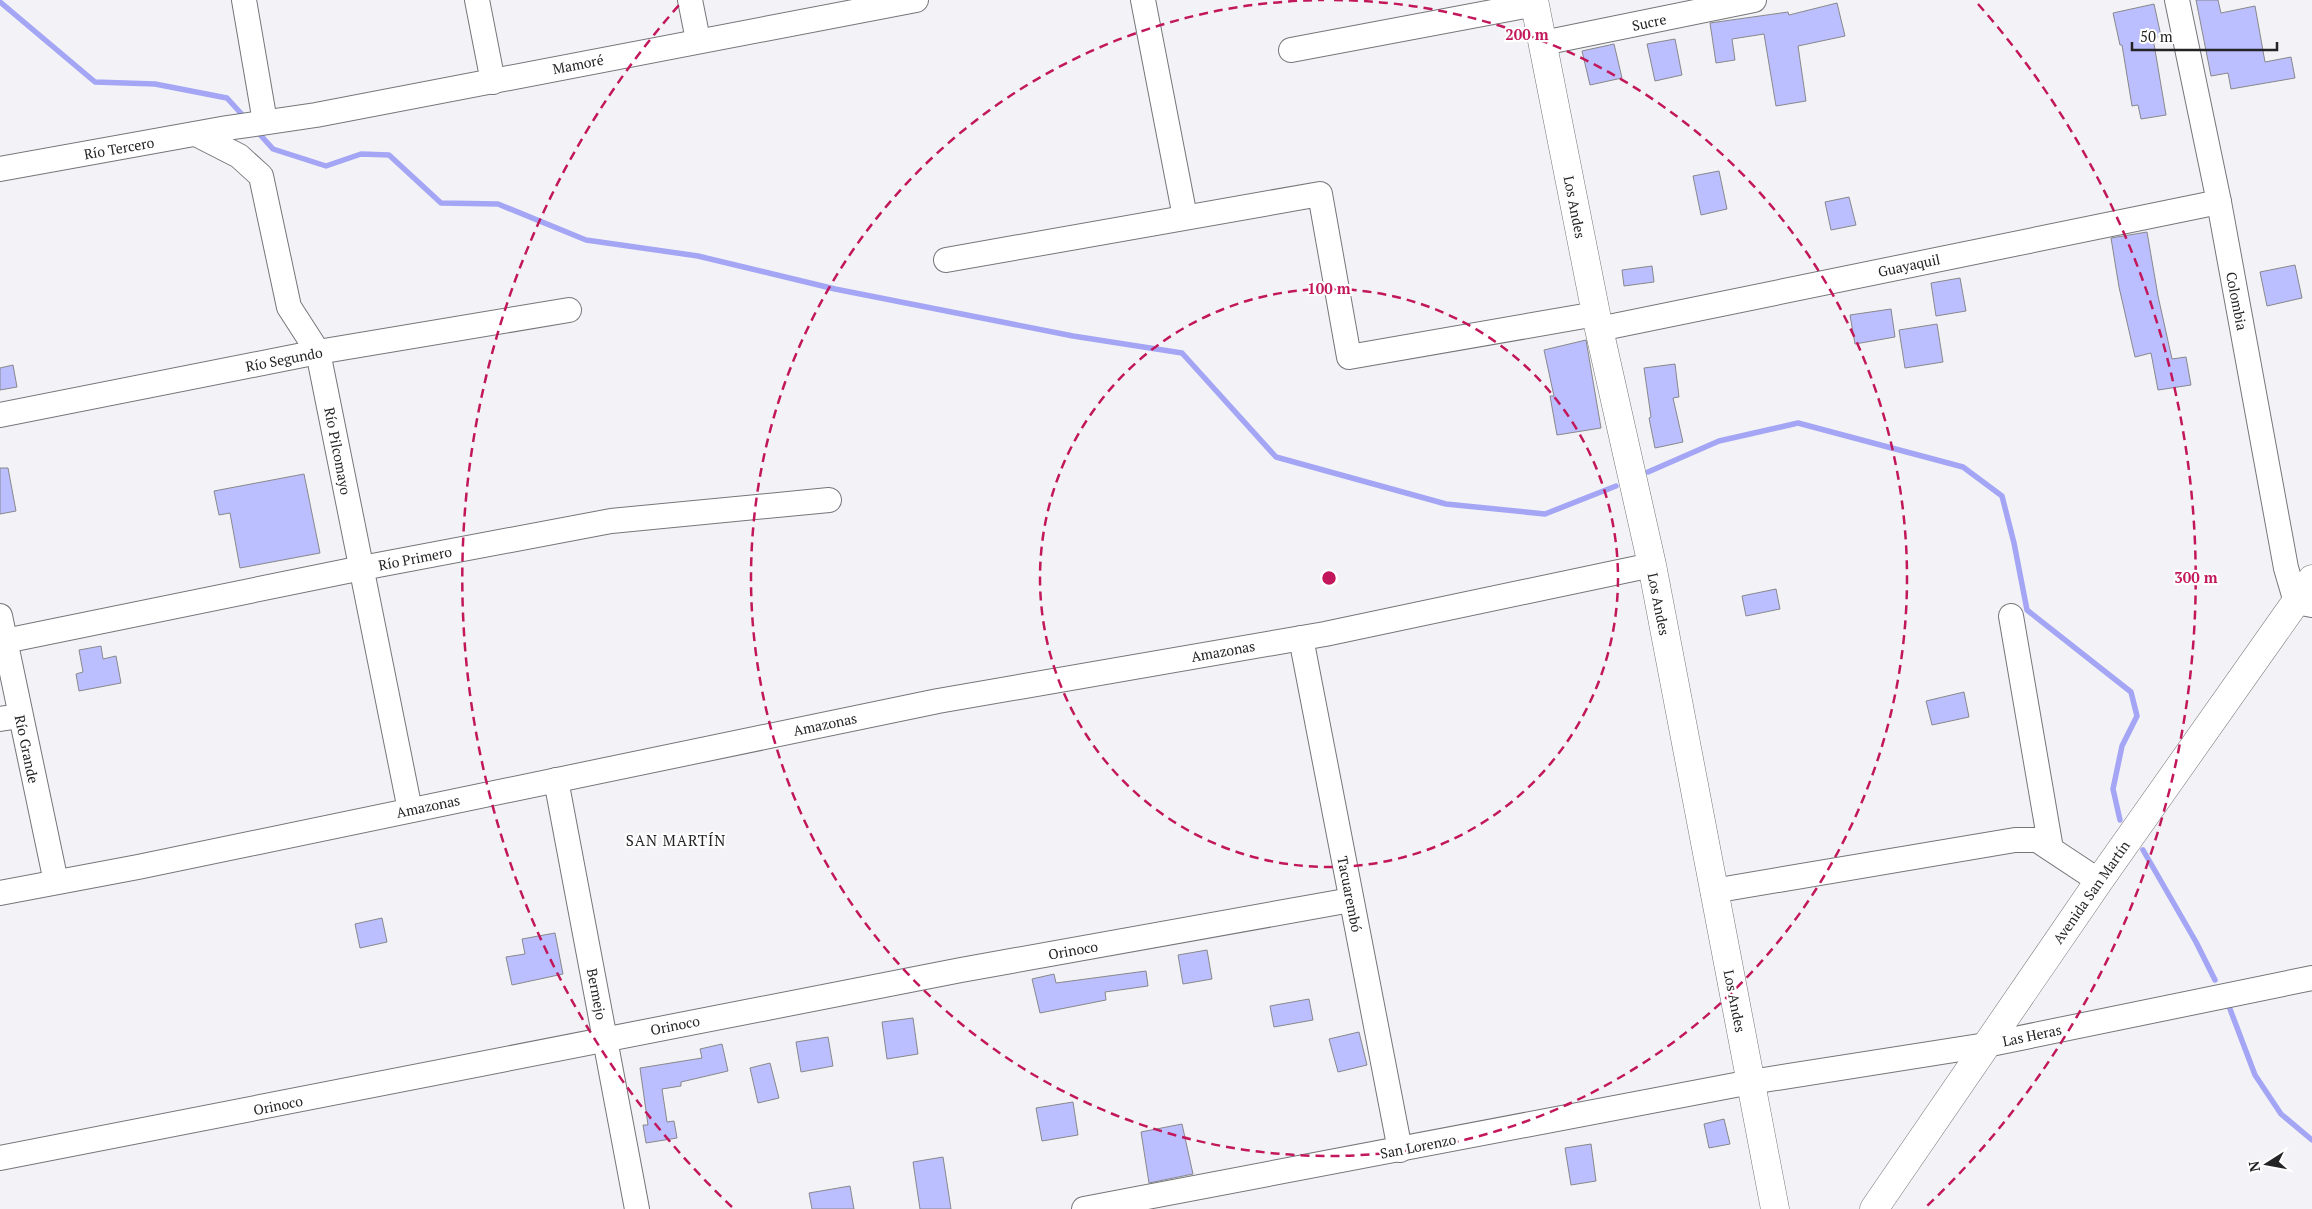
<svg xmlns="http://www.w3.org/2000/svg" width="2312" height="1209" font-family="'PT Serif',serif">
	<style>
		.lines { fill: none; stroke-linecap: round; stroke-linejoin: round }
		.stream { stroke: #a4a6f5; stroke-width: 5.5 }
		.building { fill: #bbbeff; stroke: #88888b }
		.minor-casing { stroke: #757679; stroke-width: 26 }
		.major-casing { stroke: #757679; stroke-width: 29 }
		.minor { stroke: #fff; stroke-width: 24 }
		.major { stroke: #fff; stroke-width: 28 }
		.ring { fill: none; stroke: #c2185b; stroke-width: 2.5; stroke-dasharray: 9 6 }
		.labels { text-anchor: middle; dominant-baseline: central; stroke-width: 4.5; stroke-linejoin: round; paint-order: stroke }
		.street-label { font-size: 14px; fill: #242426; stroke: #fff }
		.neighbourhood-label { font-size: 15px; letter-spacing: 1px; fill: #242426; stroke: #fff }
		.centre { fill: #c2185b; stroke: #fff; stroke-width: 2.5 }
		.ring-label { font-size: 15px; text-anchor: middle; font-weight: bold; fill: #c2185b; stroke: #fff; stroke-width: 4.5; stroke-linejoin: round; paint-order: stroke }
	</style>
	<rect width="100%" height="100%" fill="#f3f3f7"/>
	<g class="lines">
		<g class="stream">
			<polyline points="0,2 95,82 155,84 227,98 247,120"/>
			<polyline points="256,130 273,149 326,166 361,154 389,155 441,203 498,204 586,240 698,256 835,289 1073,336 1182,353 1276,457 1446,504 1545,514 1616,486"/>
			<polyline points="1648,472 1719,441 1798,423 1963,467 2002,496 2014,543 2027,610 2131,692 2137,716 2122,746 2113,789 2120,820"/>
			<polyline points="2143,850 2196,942 2215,980"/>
			<polyline points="2230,1009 2255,1075 2281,1114 2312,1140"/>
		</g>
	</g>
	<g class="building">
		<polygon points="2196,0 2218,0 2221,13 2255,6 2265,62 2291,57 2295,78 2231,89 2228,73 2211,76"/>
		<polygon points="1837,3 1845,36 1798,46 1806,101 1776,106 1764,34 1732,39 1735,60 1716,63 1710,23 1788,12 1789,15"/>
		<polygon points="2154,4 2161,36 2153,38 2166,115 2141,119 2138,105 2132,106 2122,45 2120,45 2113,13"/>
		<polygon points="1675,39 1682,75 1655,81 1647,44"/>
		<polygon points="1614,44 1622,78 1590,85 1582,51"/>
		<polygon points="1719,171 1727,209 1701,215 1693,176"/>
		<polygon points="1849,197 1856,225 1831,230 1825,202"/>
		<polygon points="2147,232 2158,296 2172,359 2186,357 2191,385 2158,390 2151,353 2135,357 2119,287 2111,238"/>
		<polygon points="2295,265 2302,298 2267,306 2260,272"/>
		<polygon points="1652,266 1654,282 1624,286 1622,270"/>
		<polygon points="1960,278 1966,311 1936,316 1931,283"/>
		<polygon points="1891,309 1895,337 1855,344 1850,315"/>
		<polygon points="1937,324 1943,362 1905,368 1899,330"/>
		<polygon points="1586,340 1601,428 1557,435 1550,396 1554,396 1544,350"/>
		<polygon points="1675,364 1679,397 1673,398 1683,442 1655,448 1649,418 1651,417 1644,368"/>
		<polygon points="13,365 17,387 0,390 0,368"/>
		<polygon points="0,468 8,468 16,511 0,514"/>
		<polygon points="304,474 320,553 240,568 230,513 219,515 214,491"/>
		<polygon points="1776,589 1780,609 1746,616 1742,596"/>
		<polygon points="101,646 103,659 116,656 121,683 79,691 76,674 83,672 79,650"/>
		<polygon points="1964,692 1969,717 1932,725 1926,701"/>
		<polygon points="382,918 387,942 360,948 355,924"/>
		<polygon points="555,933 563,974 512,985 506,957 525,954 522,939"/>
		<polygon points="1207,950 1212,979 1183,984 1178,955"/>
		<polygon points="1146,971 1148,986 1105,992 1106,1000 1040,1013 1032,979 1054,974 1056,983"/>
		<polygon points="1309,999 1313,1020 1274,1027 1270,1006"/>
		<polygon points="913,1018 918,1054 887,1059 882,1022"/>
		<polygon points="1359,1032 1367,1065 1338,1072 1329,1039"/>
		<polygon points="828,1037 833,1066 801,1072 796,1042"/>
		<polygon points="722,1044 728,1071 681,1082 681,1086 662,1089 667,1122 674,1121 677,1138 646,1143 643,1125 648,1125 640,1068 702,1058 700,1049"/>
		<polygon points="770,1063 779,1098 758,1103 750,1068"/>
		<polygon points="1073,1102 1078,1135 1042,1141 1036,1108"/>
		<polygon points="1724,1119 1730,1144 1709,1148 1704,1124"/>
		<polygon points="1182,1124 1193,1174 1149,1183 1141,1132"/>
		<polygon points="1591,1144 1596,1181 1571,1185 1565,1148"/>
		<polygon points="943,1157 951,1209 920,1209 913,1162"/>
		<polygon points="850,1186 854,1209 812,1209 809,1193"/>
	</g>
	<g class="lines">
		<g class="minor-casing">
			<g id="minor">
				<polyline points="244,0 265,122"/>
				<polyline points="477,0 493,82"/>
				<polyline points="690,0 698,40"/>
				<polyline points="1143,0 1185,217"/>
				<polyline points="2177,0 2219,202 2286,568 2296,602 2312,605"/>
				<polyline points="1543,43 1754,0"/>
				<polyline points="1291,50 1535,4"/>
				<polyline points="196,134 239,156 261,176 289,307 318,352 410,810"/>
				<polyline points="0,169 227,128 316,115 916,0"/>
				<polyline points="946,260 1320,194 1349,357 1596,314"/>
				<polyline points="1599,329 2219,202"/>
				<polyline points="0,415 318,352 569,310"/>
				<polyline points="0,616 56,882"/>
				<polyline points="2011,616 2051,849"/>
				<polyline points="1301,638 1400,1150"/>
				<polyline points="5,641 362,568 611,521 829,500"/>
				<polyline points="0,719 20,716"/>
				<polyline points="556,780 637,1209"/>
				<polyline points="1713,891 2015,840 2037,840 2099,881"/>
				<polyline points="0,893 138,867 938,701 1325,634 1652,565"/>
				<polyline points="0,1158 961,970 1351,900"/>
				<polyline points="1084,1209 1751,1082 1986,1045 2312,978"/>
			</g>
		</g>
		<g class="major-casing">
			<g id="major">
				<polyline points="1534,0 1599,329 1652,565 1775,1209"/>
				<polyline points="1874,1209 2099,881 2312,579"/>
			</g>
		</g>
		<use href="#minor" class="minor"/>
		<use href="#major" class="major"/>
	</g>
	<g class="ring">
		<circle cx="1329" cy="578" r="289"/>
		<path d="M1334 0A578 578 0 1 1 1324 0"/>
		<path d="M732 1207A867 867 0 0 1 680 4M1978 4A867 867 0 0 1 1926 1207"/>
	</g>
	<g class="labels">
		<g class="street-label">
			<text transform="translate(1649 22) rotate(-12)">Sucre</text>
			<text transform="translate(578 64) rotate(-11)">Mamoré</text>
			<text transform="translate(119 148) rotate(-10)">Río Tercero</text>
			<text transform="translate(1575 207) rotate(79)">Los Andes</text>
			<text transform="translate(1909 265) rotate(-12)">Guayaquil</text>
			<text transform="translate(2237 301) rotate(79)">Colombia</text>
			<text transform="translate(284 359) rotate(-11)">Río Segundo</text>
			<text transform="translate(338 451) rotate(79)">Río Pilcomayo</text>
			<text transform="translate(415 558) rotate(-11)">Río Primero</text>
			<text transform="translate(1659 604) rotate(79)">Los Andes</text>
			<text transform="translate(1223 651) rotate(-10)">Amazonas</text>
			<text transform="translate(825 724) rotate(-12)">Amazonas</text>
			<text transform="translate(27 749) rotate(78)">Río Grande</text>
			<text transform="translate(428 806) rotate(-12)">Amazonas</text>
			<text transform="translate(2091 892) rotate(-55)">Avenida San Martín</text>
			<text transform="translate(1350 894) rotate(79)">Tacuarembó</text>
			<text transform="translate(1073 950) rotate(-10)">Orinoco</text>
			<text transform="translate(597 994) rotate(79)">Bermejo</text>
			<text transform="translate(1735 1001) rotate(79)">Los Andes</text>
			<text transform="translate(675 1025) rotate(-11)">Orinoco</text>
			<text transform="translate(2032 1035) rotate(-12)">Las Heras</text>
			<text transform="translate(278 1105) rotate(-11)">Orinoco</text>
			<text transform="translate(1418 1146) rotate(-11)">San Lorenzo</text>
		</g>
		<g class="neighbourhood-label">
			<text x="676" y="840">SAN MARTÍN</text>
		</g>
	</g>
	<circle cx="1329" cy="578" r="8" class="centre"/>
	<g class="ring-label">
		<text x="1527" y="40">200 m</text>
		<text x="1329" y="294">100 m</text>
		<text x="2196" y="583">300 m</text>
	</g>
	<g transform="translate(2267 1164) rotate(259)" stroke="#ffffff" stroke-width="4" paint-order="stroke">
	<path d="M0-4L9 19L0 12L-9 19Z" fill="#242426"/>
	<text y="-8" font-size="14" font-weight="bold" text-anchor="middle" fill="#242426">N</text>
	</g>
	<path d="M2132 42v8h145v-8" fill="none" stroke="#242426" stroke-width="2.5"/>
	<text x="2140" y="42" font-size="15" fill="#242426" stroke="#ffffff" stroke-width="4" paint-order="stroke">50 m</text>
</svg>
